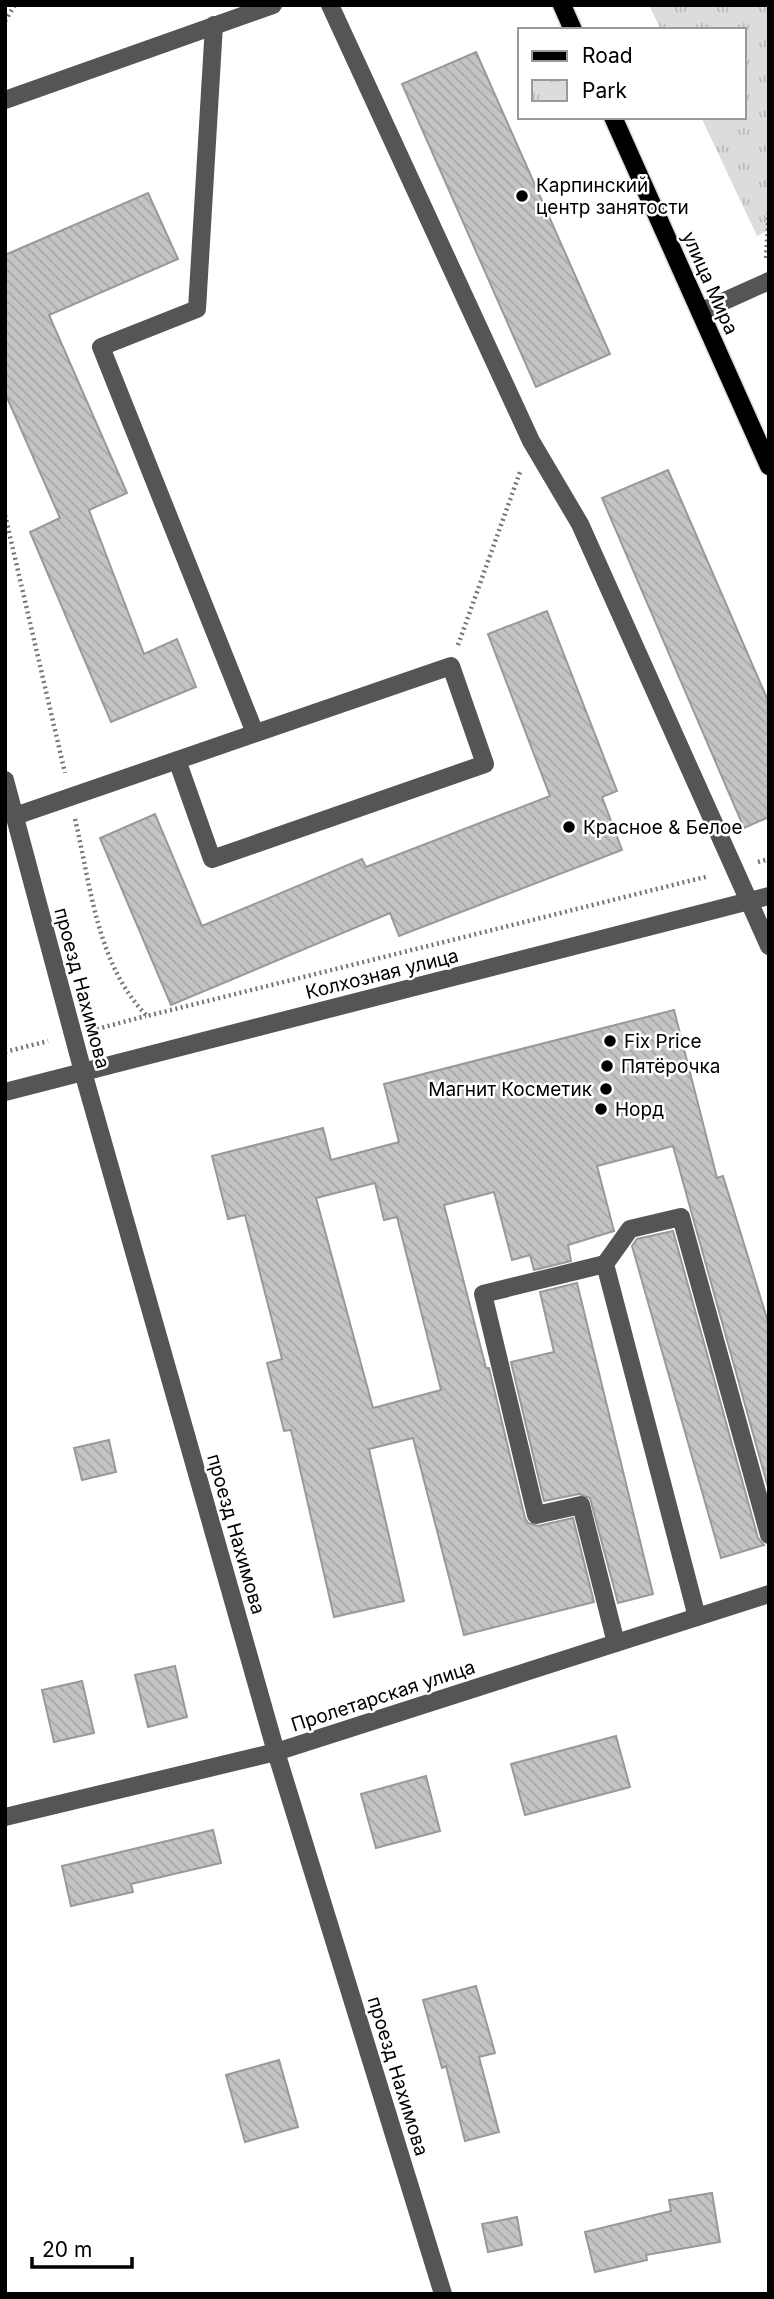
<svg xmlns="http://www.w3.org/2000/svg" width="774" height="2299" font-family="Inter,sans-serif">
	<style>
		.park { fill: url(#park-tufts) }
		.building { fill: url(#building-back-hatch); stroke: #999; stroke-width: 2; fill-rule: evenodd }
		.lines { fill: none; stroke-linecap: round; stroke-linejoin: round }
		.major-casing { stroke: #dbdbdb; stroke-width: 21 }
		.path { stroke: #777; stroke-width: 4.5; stroke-dasharray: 2 3.5; stroke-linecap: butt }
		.minor { stroke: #555; stroke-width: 18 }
		.major { stroke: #000; stroke-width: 18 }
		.poi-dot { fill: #000; stroke: #fff; stroke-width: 2.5 }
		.labels { text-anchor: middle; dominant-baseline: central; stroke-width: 5; stroke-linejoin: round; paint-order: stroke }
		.poi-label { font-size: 19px; fill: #000; stroke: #fff; text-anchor: start }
		.street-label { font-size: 19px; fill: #000; stroke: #fff }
	</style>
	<defs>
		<pattern id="park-tufts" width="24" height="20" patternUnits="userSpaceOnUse" patternTransform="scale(1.75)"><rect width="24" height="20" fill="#dcdcdc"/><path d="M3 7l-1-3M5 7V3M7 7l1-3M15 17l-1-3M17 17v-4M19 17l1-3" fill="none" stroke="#bbb"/></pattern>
		<pattern id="building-back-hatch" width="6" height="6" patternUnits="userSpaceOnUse" patternTransform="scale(1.75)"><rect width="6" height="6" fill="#c4c4c4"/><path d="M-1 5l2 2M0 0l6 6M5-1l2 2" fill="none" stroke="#a7a7a7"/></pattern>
	</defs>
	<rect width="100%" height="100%" fill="#fff"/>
	<polygon class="park" points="649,5 769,5 769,230 757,236 701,117 744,117 744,30 661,30"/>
	<g class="building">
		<polygon points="476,52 610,354 536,387 402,84"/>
		<polygon points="148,193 178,259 49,315 127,493 89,510 144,654 177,639 196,687 111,722 30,532 60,518 5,393 5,255"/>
		<polygon points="668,470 769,703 769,817 744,828 602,498"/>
		<polygon points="547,611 617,791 602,797 622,850 399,936 390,913 171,1005 100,838 155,814 202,926 362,859 366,867 550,796 488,634"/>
		<path d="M 674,1010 L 717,1178 L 723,1176 L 769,1325 L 769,1491 L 673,1146 L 597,1166 L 614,1231 L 568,1245 L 571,1261 L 534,1270 L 530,1255 L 512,1260 L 494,1192 L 444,1205 L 486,1368 L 489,1368 L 525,1518 L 528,1523 L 538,1526 L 573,1518 L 594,1602 L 464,1635 L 413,1438 L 369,1449 L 404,1601 L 334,1617 L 291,1430 L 284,1431 L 267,1363 L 282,1359 L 245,1215 L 228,1219 L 212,1156 L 323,1128 L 331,1160 L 399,1142 L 384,1084 ZM 375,1183 L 384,1220 L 397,1217 L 441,1390 L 373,1408 L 316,1198 Z"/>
		<polygon points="673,1231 758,1538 764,1545 721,1558 632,1246 637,1239"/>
		<polygon points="577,1283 653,1594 618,1603 590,1498 579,1494 544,1501 511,1362 554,1352 540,1292"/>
		<polygon points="109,1440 116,1472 82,1480 74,1448"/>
		<polygon points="175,1666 187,1717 148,1727 135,1675"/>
		<polygon points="82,1681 94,1733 54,1742 42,1690"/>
		<polygon points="616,1736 630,1787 525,1815 511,1764"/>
		<polygon points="426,1776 440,1831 376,1848 361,1794"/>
		<polygon points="213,1830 221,1863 131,1884 133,1892 71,1906 62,1866"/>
		<polygon points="476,1986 495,2053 479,2057 499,2132 465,2141 446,2066 442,2068 423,2000"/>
		<polygon points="279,2060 298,2127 245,2142 226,2075"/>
		<polygon points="712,2193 720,2242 646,2255 647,2260 595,2272 585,2232 671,2211 669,2200"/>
		<polygon points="517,2217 522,2245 488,2252 482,2224"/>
	</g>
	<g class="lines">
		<g class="major-casing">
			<g id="major">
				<polyline points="562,5 573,30"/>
				<polyline points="613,117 769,466"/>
			</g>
		</g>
		<g class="path">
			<polyline points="5,21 15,5"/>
			<polyline points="766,258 769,210"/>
			<polyline points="5,515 65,773"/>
			<polyline points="458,645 520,472"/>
			<path d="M 75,819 C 91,887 97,965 147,1016 L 709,876"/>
			<polyline points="758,862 769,859"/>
			<polyline points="97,1029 146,1016"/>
			<polyline points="5,1052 48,1041"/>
		</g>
		<g class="minor">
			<polyline points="330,5 531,441 580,524 769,946"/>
			<polyline points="214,25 197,309 101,347 255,733"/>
			<polyline points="5,100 273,5"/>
			<polyline points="700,312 769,281"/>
			<polyline points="5,780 83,1072 276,1752 443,2294"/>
			<polyline points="15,816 451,666 485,764 212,859 177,760"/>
			<polyline points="5,1092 769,896"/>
			<polyline points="605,1264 630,1229 681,1217 769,1535"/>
			<polyline points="616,1643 581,1505 536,1515 483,1294 605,1264 697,1617"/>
			<polyline points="5,1817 276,1752 769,1594"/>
		</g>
		<use href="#major" class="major"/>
	</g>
	<g class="poi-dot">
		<circle cx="522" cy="196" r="7"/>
		<circle cx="569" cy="827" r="7"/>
		<circle cx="610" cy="1041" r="7"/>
		<circle cx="607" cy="1066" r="7"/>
		<circle cx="606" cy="1089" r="7"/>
		<circle cx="601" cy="1109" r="7"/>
	</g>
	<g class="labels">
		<g class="poi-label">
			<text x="536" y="185">Карпинский<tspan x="536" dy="22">центр занятости</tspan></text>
			<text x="583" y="827">Красное &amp; Белое</text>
			<text x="624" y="1041">Fix Price</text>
			<text x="621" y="1066">Пятёрочка</text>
			<text x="592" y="1089" text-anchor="end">Магнит Косметик</text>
			<text x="615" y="1109">Норд</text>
		</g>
		<g class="street-label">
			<text transform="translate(710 283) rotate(66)">улица Мира</text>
			<text transform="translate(382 974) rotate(-14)">Колхозная улица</text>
			<text transform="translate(82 988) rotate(75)">проезд Нахимова</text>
			<text transform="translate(236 1534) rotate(74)">проезд Нахимова</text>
			<text transform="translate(383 1696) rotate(-18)">Пролетарская улица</text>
			<text transform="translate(398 2076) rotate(73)">проезд Нахимова</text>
		</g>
	</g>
	<rect width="774" height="2299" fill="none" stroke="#000000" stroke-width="14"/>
	<rect x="518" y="28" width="228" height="91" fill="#ffffff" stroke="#999999" stroke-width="2"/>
	<rect x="532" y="51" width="35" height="10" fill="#000000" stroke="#999999" stroke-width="2"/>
	<text x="582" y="63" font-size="21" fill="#000000">Road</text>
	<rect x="532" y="80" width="35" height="21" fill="url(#park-tufts)" stroke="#999999" stroke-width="2"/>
	<text x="582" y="98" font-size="21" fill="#000000">Park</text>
	<path d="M32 2257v10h100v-10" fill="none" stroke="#000000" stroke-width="3.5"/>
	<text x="42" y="2257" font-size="21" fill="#000000" stroke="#ffffff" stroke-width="5" paint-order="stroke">20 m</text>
</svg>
